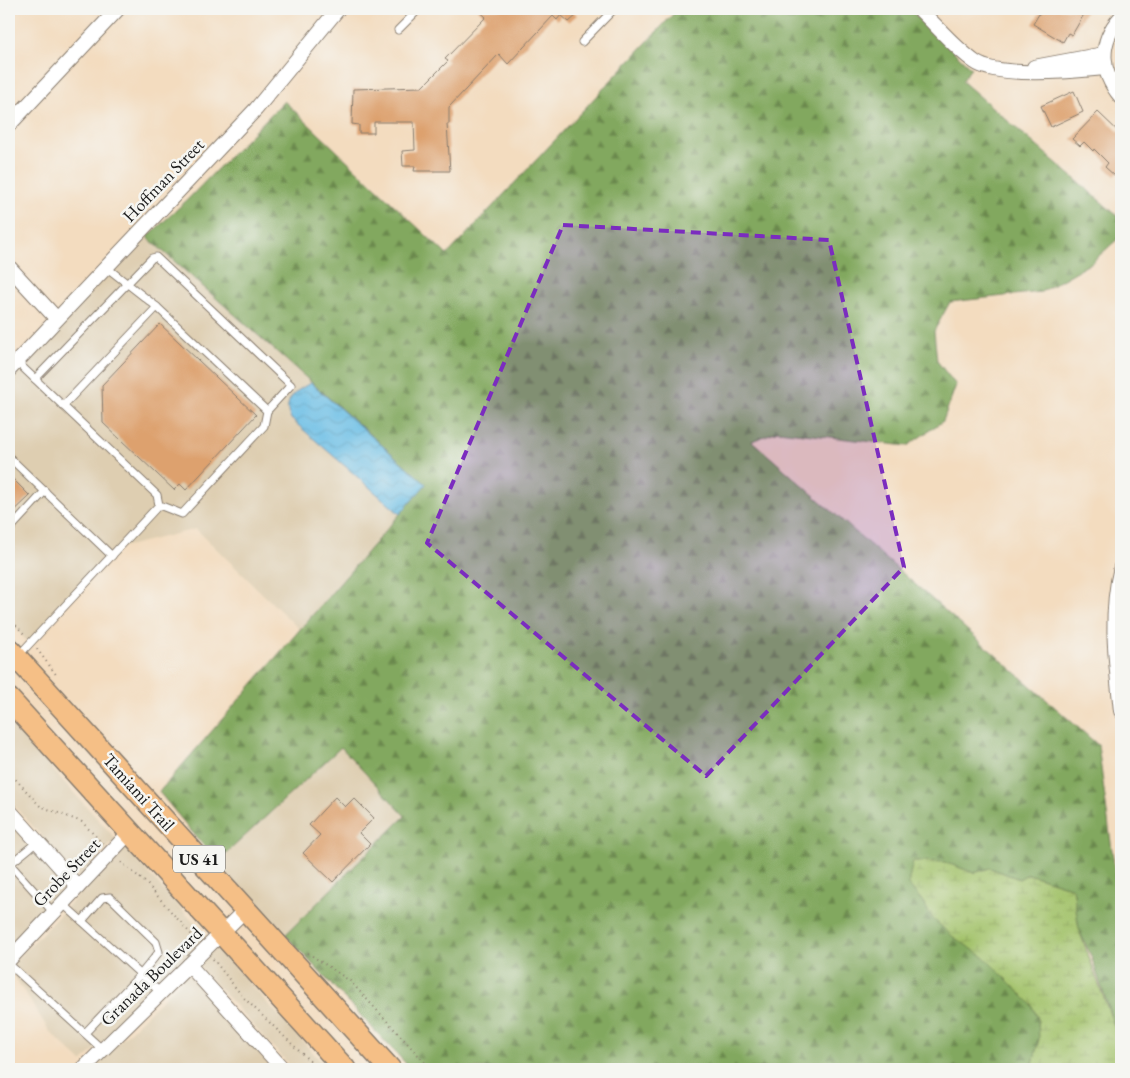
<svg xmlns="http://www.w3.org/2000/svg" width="1130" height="1078" font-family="'EB Garamond',serif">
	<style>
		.built { fill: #deceb1 }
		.forest { fill: url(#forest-firs); stroke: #4f623d }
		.wetland { fill: url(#wetland-marsh); stroke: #606f43 }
		.water { fill: url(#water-waves); stroke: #426c80 }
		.building { fill: #dda16e }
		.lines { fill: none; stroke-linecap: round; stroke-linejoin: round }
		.service-casing { stroke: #887c6e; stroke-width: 9 }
		.minor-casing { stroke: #887c6e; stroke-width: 16 }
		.primary-casing { stroke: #887c6e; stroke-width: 24 }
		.path { stroke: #887c6e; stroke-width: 2; stroke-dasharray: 1 4; stroke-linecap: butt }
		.service { stroke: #fff; stroke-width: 7 }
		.minor { stroke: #fff; stroke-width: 14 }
		.primary { stroke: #f5bf86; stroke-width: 21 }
		.marked { fill: #7b2cbf; fill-opacity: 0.2; stroke: #7b2cbf; stroke-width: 4; stroke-dasharray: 10 6; stroke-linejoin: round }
		.labels { text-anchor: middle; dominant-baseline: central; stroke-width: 5; stroke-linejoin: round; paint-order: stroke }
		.shield { fill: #f6f6f2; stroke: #5d5d5c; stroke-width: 1 }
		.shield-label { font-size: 16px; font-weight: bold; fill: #1c1c1c }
		.street-label { font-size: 18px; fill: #1c1c1c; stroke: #f6f6f2 }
	</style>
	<defs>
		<pattern id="forest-firs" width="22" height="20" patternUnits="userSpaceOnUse" patternTransform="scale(1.25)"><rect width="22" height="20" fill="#82a85e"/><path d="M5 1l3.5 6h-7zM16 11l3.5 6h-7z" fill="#6a884d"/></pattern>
		<pattern id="wetland-marsh" width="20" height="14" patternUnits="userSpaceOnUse" patternTransform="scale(1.25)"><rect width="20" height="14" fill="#a3c26a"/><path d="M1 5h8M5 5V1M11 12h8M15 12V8" fill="none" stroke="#8ca65b"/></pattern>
		<pattern id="water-waves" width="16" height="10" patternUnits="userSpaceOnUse" patternTransform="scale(1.25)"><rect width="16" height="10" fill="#69bde5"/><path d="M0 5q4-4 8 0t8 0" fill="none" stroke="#5aa2c4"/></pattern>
	</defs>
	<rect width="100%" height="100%" fill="#f6f6f2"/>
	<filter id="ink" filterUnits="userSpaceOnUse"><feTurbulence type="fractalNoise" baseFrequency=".02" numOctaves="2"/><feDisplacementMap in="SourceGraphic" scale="10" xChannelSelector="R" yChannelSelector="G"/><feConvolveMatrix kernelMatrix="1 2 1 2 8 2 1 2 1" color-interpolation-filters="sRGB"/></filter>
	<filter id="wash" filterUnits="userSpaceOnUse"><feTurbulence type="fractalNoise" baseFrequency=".0096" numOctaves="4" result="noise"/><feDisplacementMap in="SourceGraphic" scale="20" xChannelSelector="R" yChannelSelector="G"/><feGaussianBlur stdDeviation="1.12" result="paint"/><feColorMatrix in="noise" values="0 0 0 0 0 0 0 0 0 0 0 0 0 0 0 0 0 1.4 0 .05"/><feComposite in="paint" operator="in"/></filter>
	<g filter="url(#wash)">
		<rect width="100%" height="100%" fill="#f3dcbf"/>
		<g class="built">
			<polygon points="147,237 311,383 302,388 287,403 288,413 291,418 400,514 300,630 196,529 119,548 29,644 9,620 9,379 71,311"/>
			<polygon points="9,722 116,839 79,878 9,800"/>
			<polygon points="341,747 406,816 285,935 255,907 217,862"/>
			<polygon points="9,820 69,887 9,951"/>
			<polygon points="124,847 208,938 82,1062 50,1032 9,968"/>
			<polygon points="216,947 328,1069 293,1069 198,965"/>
			<polygon points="188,974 275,1069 101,1069 96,1065"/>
		</g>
		<polygon class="forest" points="678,9 909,9 971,68 962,81 1121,219 1121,236 1091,263 1041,292 950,302 934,331 937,361 956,385 943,421 907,446 778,431 752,441 1098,745 1121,918 1121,1045 1091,956 1079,930 1073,888 1028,874 1019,879 990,868 974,873 944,862 914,861 908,884 923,902 932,918 984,957 1031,1004 1038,1018 1039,1039 1032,1068 411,1069 285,935 405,816 341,747 217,862 159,792 426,484 147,237 187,200 284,101 447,255"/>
		<polygon class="wetland" points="913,861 944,862 974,873 990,868 1019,879 1028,874 1073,888 1079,930 1121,1045 1121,1069 1029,1069 1032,1068 1039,1039 1038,1018 1031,1004 984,957 952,936 932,918 923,902 908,884"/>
		<path class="water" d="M 311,383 L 426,484 L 400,514 L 291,419 C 281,401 296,390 311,383 Z"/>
		<g id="blocks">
			<g class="building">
				<polygon points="477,9 571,9 577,15 569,22 561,15 557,20 553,16 508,64 499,54 449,107 449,124 447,124 450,171 414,171 415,166 403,166 402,151 415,150 414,122 374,122 374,133 359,133 359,125 352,124 353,89 422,87 448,61 445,59 486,17"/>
				<polygon points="1042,9 1087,9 1072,35 1068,33 1063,42 1033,24"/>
				<polygon points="1074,91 1083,112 1051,127 1041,106"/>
				<polygon points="1098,112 1121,134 1121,170 1115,176 1105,167 1108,163 1094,149 1093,151 1084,142 1080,146 1072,139"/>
				<polygon points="160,324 256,415 186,490 180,484 174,490 103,423 102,385"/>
				<polygon points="9,475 30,496 9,516"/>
				<polygon points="335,797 345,807 354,798 374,818 359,833 370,844 333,882 303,853 320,835 309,825"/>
			</g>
		</g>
	</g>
	<g filter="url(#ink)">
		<use href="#blocks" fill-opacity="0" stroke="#887c6e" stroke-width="1"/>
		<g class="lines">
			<g class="service-casing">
				<g id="service">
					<polyline points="398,30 419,9"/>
					<polyline points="582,42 614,9"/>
					<polyline points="17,362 157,495 159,505"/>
					<polyline points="35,379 152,258 156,257 291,385 267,411"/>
					<polyline points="63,406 157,307"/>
					<polyline points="9,457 112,556"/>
					<polyline points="9,530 45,491"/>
					<polyline points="19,655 159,505 182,514 264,426 267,411 157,307 106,267"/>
					<polyline points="9,863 53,912"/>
					<polyline points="10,864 37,842"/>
					<polyline points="62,903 160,992"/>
					<polyline points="82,921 102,898 110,897 156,942 159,952 141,974 85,1033"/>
					<polyline points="9,964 103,1050"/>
				</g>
			</g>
			<g class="minor-casing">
				<g id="minor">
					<path d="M 919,9 C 937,26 955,48 975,62 C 997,78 1076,71 1105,68"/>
					<path d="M 1121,17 C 1098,42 1100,72 1121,97"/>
					<polyline points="1034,67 1104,54"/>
					<polyline points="9,125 118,9"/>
					<polyline points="9,267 56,318"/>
					<polyline points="9,370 256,109 338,9"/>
					<path d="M 1121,567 C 1109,616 1116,662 1121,711"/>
					<polyline points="9,810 78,887"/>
					<polyline points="9,960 130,832"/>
					<polyline points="189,965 283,1069"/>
					<polyline points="83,1069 245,910"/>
				</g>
			</g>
			<g class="primary-casing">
				<g id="primary">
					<polyline points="9,649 390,1069"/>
					<polyline points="9,699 345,1069"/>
				</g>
			</g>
			<g class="path">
				<polyline points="9,618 26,636"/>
				<polyline points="37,649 58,677"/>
				<polyline points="9,772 40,806 82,822 103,844"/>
				<polyline points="121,862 146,883 197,941"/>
				<polyline points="308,953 350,981 431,1069"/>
				<polyline points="213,959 243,997 318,1069"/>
			</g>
			<use href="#service" class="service"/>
			<use href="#minor" class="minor"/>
			<use href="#primary" class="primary"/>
		</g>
	</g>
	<path class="marked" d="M 563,225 L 829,240 L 904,567 L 706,776 L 427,543 Z"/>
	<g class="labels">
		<rect class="shield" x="173" y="845.5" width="52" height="27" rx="4"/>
		<g class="shield-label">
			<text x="199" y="859">US 41</text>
		</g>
		<g class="street-label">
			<text transform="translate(163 180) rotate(-46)">Hoffman Street</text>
			<text transform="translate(139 792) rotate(48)">Tamiami Trail</text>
			<text transform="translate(66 872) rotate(-46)">Grobe Street</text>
			<text transform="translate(151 976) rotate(-44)">Granada Boulevard</text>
		</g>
	</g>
	<rect width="1130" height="1078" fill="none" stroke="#f6f6f2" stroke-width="30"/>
</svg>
